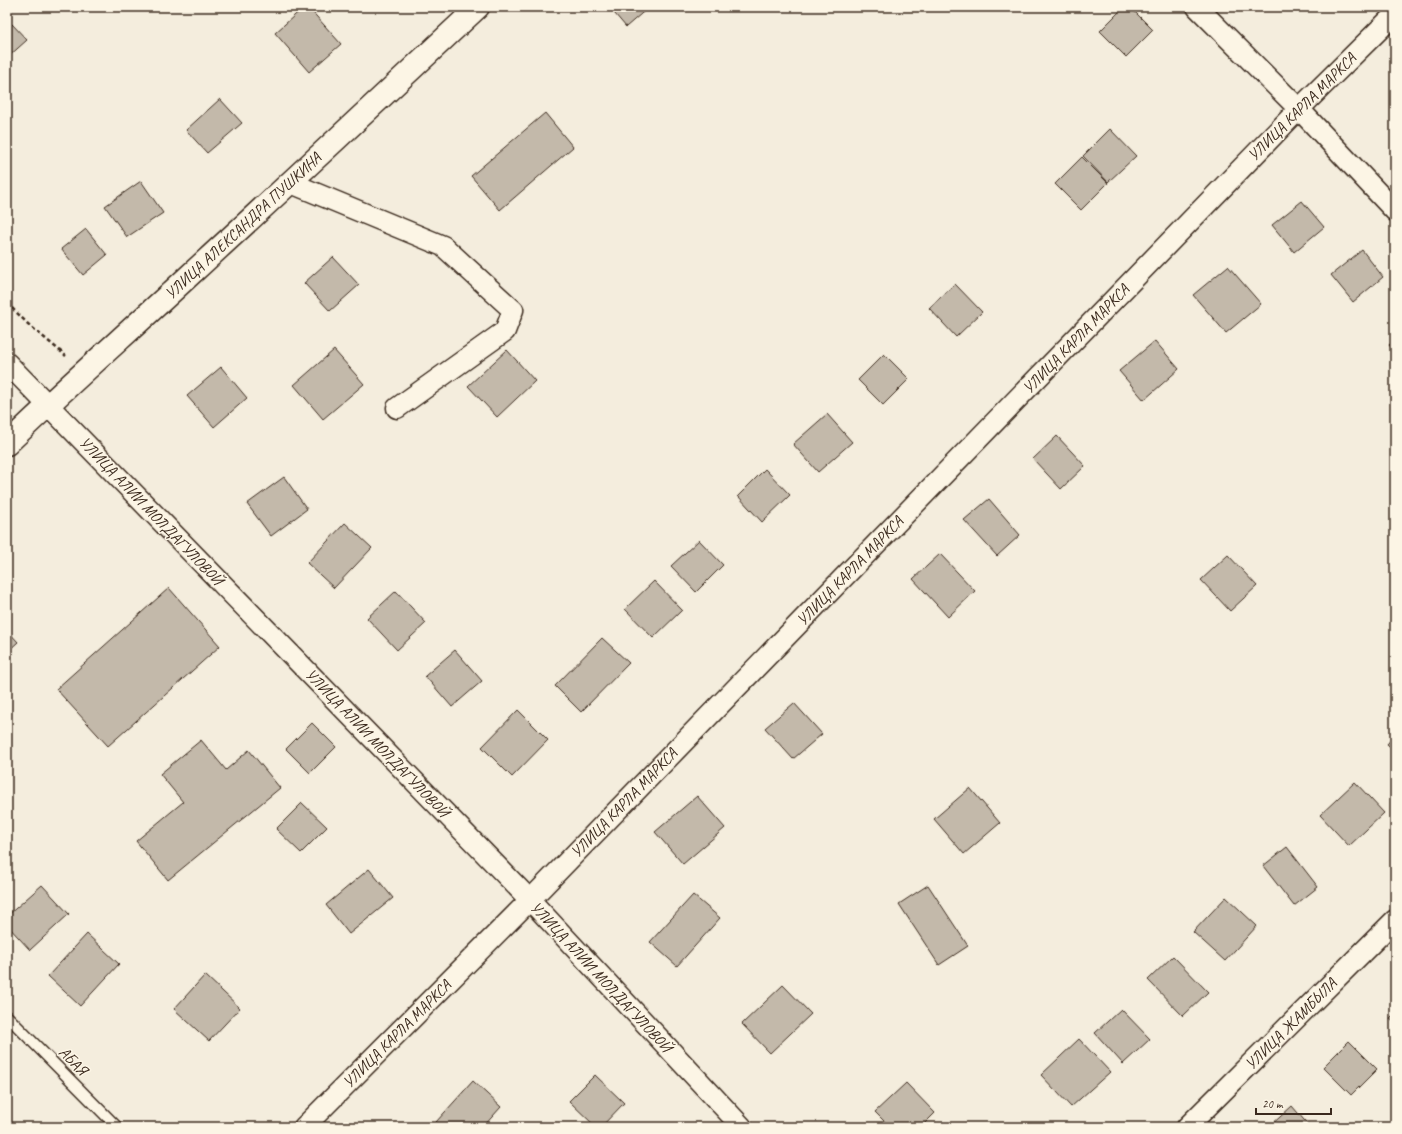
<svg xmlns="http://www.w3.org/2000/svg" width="1402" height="1134" font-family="Caveat,sans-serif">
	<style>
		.building { fill: #c3b9aa; stroke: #3b2a1e }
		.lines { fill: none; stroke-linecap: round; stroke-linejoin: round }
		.lane-casing { stroke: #3b2a1e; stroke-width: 13 }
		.street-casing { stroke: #3b2a1e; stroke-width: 23 }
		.secondary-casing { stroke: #3b2a1e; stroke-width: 25 }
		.path { stroke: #3b2a1e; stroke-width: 2.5; stroke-dasharray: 4 3; stroke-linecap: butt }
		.lane { stroke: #fcf5e5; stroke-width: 10 }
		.street { stroke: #fcf5e5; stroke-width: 20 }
		.secondary { stroke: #fcf5e5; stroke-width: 22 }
		.labels { text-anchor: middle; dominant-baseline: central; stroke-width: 3; stroke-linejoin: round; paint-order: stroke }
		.street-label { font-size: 16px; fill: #3b2a1e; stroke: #fcf5e5 }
	</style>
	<rect width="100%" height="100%" fill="#f4eddd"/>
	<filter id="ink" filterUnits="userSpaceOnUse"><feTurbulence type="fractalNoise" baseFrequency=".025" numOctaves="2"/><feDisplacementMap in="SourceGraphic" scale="8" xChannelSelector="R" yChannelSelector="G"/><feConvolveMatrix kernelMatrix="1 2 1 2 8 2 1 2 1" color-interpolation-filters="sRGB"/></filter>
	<g filter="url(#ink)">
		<g class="building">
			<polygon points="304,7 308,7 341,44 309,72 275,33"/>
			<polygon points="609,7 649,7 626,27"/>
			<polygon points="1124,7 1130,7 1153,30 1126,57 1100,31"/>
			<polygon points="12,24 27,40 8,57 7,29"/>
			<polygon points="220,99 242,123 207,153 186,130"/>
			<polygon points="545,113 573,147 500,210 471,176"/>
			<polygon points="1110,129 1136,156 1108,182 1083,156"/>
			<polygon points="1082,157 1108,183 1081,210 1055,184"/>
			<polygon points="141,181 163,213 127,237 105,206"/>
			<polygon points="1302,201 1324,227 1294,252 1272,225"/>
			<polygon points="86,229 107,255 83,275 61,249"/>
			<polygon points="1362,250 1383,277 1353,302 1331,275"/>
			<polygon points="333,257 359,285 330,311 304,283"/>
			<polygon points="1228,266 1261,304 1226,333 1193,295"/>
			<polygon points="955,284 982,312 956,337 929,308"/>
			<polygon points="1395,339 1395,352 1389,345"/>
			<polygon points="1155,341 1179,369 1144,400 1119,371"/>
			<polygon points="334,350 364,384 323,419 294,385"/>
			<polygon points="507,350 535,381 497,417 468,386"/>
			<polygon points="884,354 909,379 883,405 858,380"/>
			<polygon points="221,367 247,398 214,427 187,396"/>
			<polygon points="827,414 852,442 818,472 793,444"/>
			<polygon points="1057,436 1085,466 1061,489 1033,459"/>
			<polygon points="765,469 790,495 762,522 738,496"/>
			<polygon points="284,477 307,509 271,536 247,504"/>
			<polygon points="989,499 1020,535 997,556 964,520"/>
			<polygon points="345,523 372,548 334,588 307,563"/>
			<polygon points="699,540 723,565 696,592 671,566"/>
			<polygon points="940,554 975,591 948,617 913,579"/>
			<polygon points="1228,555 1257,586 1230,611 1201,580"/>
			<polygon points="654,581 682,610 653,638 625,609"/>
			<polygon points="169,588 220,646 108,746 56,689"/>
			<polygon points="396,591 426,623 397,650 367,618"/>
			<polygon points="7,630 18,642 7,652"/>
			<polygon points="602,638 629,663 581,712 555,686"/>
			<polygon points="455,650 482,681 452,707 425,676"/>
			<polygon points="794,703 822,734 793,759 765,728"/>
			<polygon points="518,710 548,740 512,777 482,747"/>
			<polygon points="312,723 336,747 310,773 286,749"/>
			<polygon points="1395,735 1395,751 1387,744"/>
			<polygon points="201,740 226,770 249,750 280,788 168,880 136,841 183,802 160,774"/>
			<polygon points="1355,782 1384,813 1349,846 1320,815"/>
			<polygon points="970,788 1000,823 964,854 934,819"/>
			<polygon points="697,796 725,828 683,864 655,832"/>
			<polygon points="302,803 327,827 301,853 276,829"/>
			<polygon points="1287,847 1318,887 1294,906 1263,866"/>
			<polygon points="369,869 393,898 349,934 326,905"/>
			<polygon points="42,885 69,914 30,950 7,925 7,916"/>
			<polygon points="928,885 968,946 939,965 899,904"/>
			<polygon points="693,895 720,918 677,966 650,942"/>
			<polygon points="1226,897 1257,926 1225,961 1193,932"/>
			<polygon points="87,934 119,964 80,1006 48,976"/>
			<polygon points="1173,956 1208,992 1183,1016 1148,980"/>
			<polygon points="205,975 240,1008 209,1041 174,1009"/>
			<polygon points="783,985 811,1014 770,1053 742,1024"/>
			<polygon points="1121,1009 1150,1039 1123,1064 1095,1033"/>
			<polygon points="1395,1013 1395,1024 1390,1018"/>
			<polygon points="1079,1039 1110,1072 1071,1107 1041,1075"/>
			<polygon points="1349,1041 1377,1069 1351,1095 1323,1067"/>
			<polygon points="595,1075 624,1103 601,1127 596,1127 569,1101"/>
			<polygon points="473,1081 501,1107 483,1127 442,1127 436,1122"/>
			<polygon points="906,1083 935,1113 921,1127 890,1127 875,1112"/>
			<polygon points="1292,1106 1310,1127 1269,1127"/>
		</g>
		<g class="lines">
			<g class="lane-casing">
				<polyline id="lane" points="7,1016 117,1127"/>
			</g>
			<g class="street-casing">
				<g id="street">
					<polyline points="1197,7 1299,109 1395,211"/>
					<polyline points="291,183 443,246 513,310 505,331 397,408"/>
					<polyline points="7,363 530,900 742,1127"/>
					<polyline points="304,1127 530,900 1299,109 1395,14"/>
					<polyline points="1187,1127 1395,920"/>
				</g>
			</g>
			<g class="secondary-casing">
				<path id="secondary" d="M 7,444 C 67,386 131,330 192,273 C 288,185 383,96 478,7"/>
			</g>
			<polyline class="path" points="7,303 28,324 66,356"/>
			<use href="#lane" class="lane"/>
			<use href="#street" class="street"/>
			<use href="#secondary" class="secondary"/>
		</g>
	</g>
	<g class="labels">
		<g class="street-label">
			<text transform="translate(1302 107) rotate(-45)">УЛИЦА КАРЛА МАРКСА</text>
			<text transform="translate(243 226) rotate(-43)">УЛИЦА АЛЕКСАНДРА ПУШКИНА</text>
			<text transform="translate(1076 339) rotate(-46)">УЛИЦА КАРЛА МАРКСА</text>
			<text transform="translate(151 511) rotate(46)">УЛИЦА АЛИИ МОЛДАГУЛОВОЙ</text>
			<text transform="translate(850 571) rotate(-46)">УЛИЦА КАРЛА МАРКСА</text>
			<text transform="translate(377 743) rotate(46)">УЛИЦА АЛИИ МОЛДАГУЛОВОЙ</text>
			<text transform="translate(624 803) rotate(-46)">УЛИЦА КАРЛА МАРКСА</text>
			<text transform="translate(601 977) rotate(47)">УЛИЦА АЛИИ МОЛДАГУЛОВОЙ</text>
			<text transform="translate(1291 1024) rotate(-45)">УЛИЦА ЖАМБЫЛА</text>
			<text transform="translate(397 1034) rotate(-45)">УЛИЦА КАРЛА МАРКСА</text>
			<text transform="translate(73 1061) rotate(45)">АБАЯ</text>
		</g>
	</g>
	<rect width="1402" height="1134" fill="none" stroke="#fcf5e5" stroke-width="24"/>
	<rect x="12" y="12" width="1378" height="1110" fill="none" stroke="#3b2a1e" stroke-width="1.5" filter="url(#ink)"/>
	<path d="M1256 1108v6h75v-6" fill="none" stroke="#3b2a1e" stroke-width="2"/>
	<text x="1262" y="1108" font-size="12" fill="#3b2a1e" stroke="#fcf5e5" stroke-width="3" paint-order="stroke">20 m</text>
</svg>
